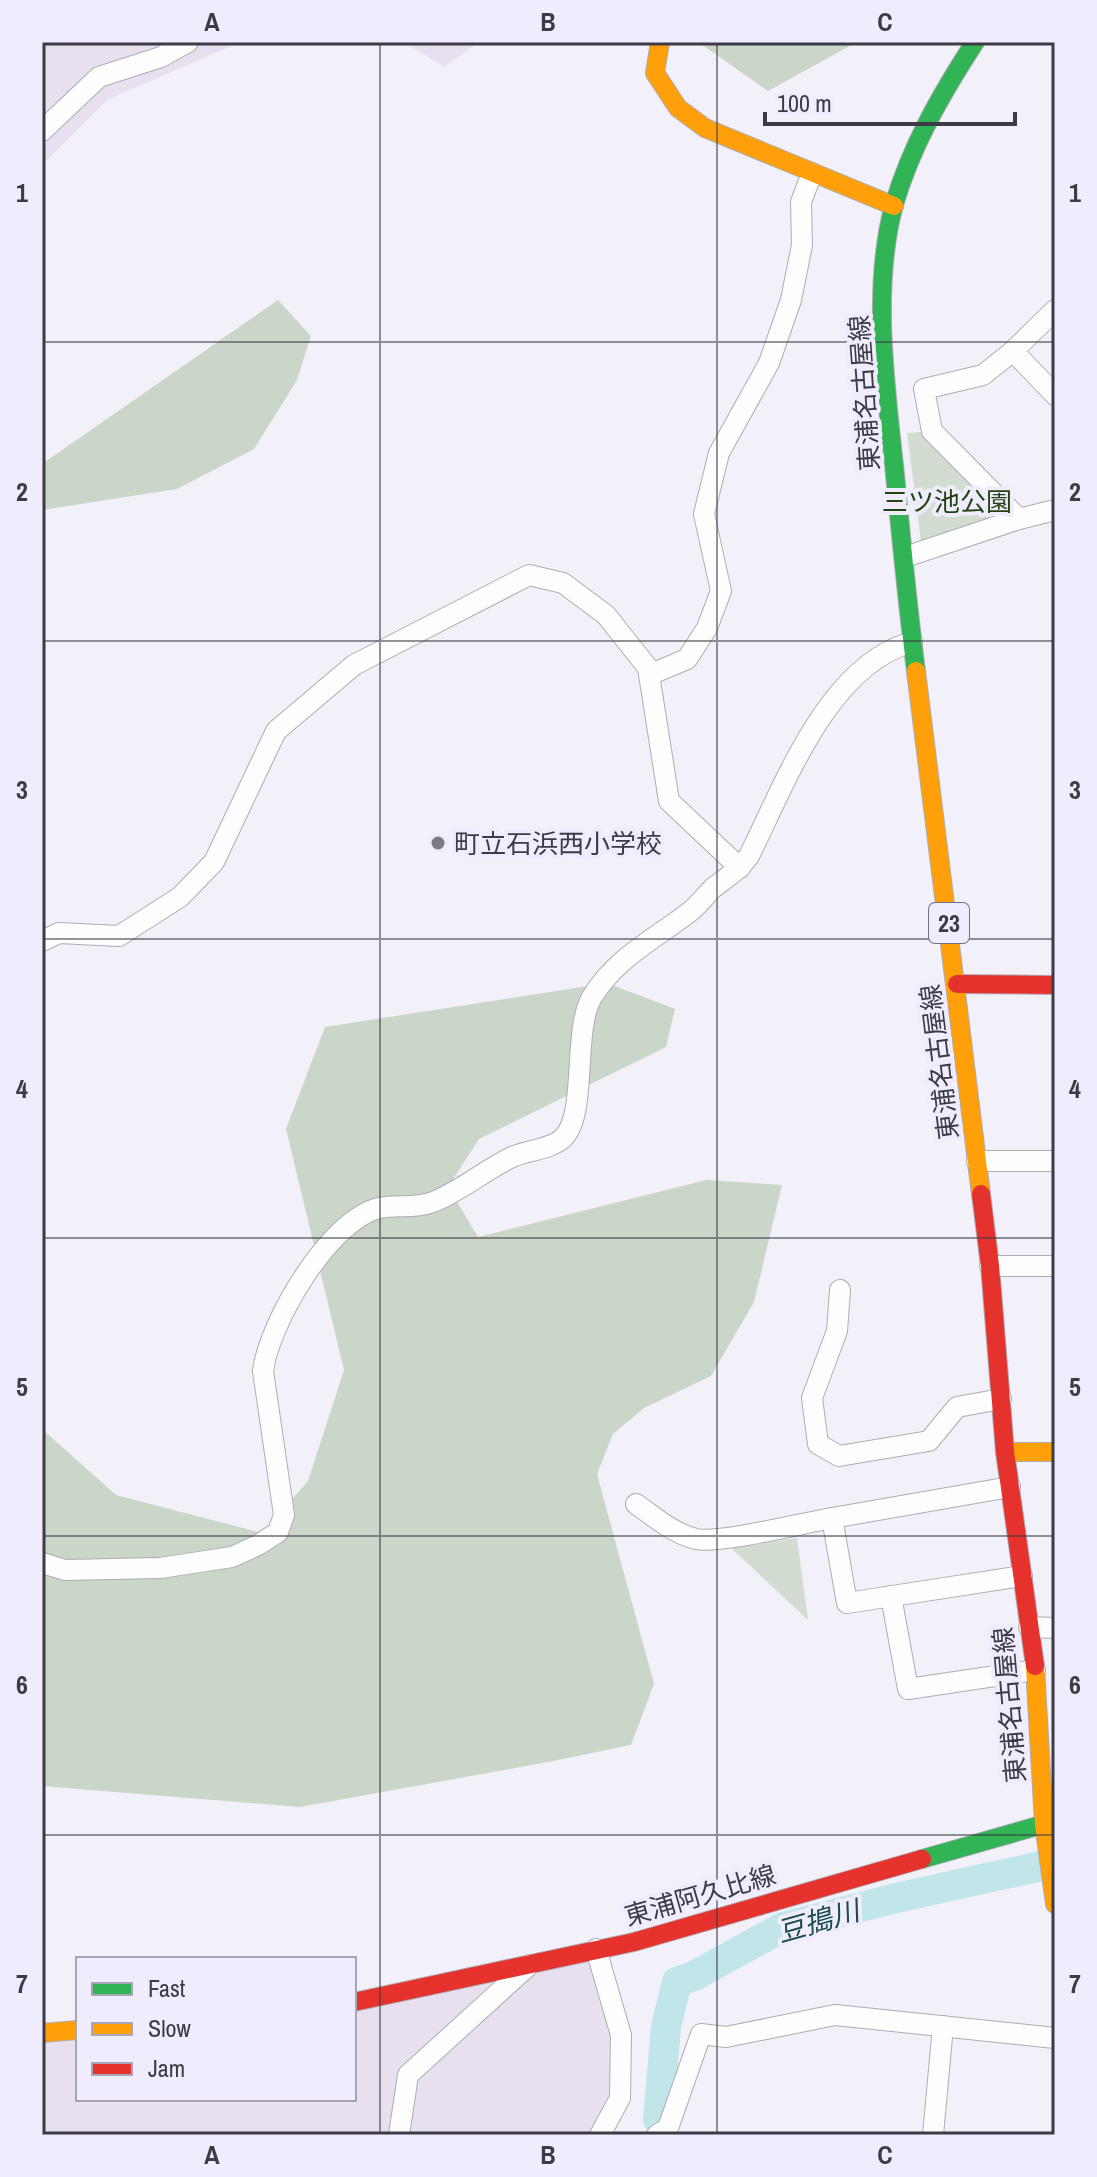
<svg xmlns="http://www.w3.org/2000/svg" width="1097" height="2177" font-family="'Archivo Narrow','Noto Sans JP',sans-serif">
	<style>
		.industrial { fill: #e8e0ef }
		.green { fill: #d2dcd0 }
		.forest { fill: #cad7c8 }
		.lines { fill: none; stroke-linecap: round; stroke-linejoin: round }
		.river { stroke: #c0e6ea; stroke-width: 30 }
		.street-casing { stroke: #aeacb5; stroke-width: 22 }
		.fast-casing { stroke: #aeacb5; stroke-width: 20 }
		.slow-casing { stroke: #aeacb5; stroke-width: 20 }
		.jam-casing { stroke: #aeacb5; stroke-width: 20 }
		.street { stroke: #fdfdfe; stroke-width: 20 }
		.fast { stroke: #30b455; stroke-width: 18 }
		.slow { stroke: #ff9f0a; stroke-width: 18 }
		.jam { stroke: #e5322d; stroke-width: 18 }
		.grid { fill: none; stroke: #3d3b46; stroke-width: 2; stroke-opacity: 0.55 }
		.poi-dot { fill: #7c7a85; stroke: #efecfd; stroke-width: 3 }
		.labels { text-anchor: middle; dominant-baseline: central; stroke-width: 8; stroke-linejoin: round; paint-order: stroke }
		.shield { fill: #efecfd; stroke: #72707d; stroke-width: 2 }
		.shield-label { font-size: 24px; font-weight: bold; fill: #3d3b46 }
		.street-label { font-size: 26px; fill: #3d3b46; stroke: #efecfd }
		.park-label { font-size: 26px; fill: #234412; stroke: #efecfd }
		.poi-label { font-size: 26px; fill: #3d3b46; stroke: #efecfd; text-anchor: start }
		.water-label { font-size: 28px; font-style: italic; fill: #1a4b4d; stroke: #efecfd }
		.neatline { fill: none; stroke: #3d3b46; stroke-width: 3 }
		.grid-label { font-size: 26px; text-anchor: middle; font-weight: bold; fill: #3d3b46 }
	</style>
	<rect width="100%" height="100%" fill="#f2f0f9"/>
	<g class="industrial">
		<polygon points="42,42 240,42 107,100 42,165"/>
		<polygon points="404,42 479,42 444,67"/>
		<polygon points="596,1949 621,2035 620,2098 600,2135 42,2135 42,2033 78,2030 78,2099 354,2099 354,2001"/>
	</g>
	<g class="green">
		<polygon points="925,432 1002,515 921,541 907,433"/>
		<polygon points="797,1538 808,1620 731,1548"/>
	</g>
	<g class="forest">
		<polygon points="698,42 857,42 768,91"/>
		<polygon points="278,300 311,336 297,380 254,449 177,489 42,510 42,464"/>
		<polygon points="607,983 675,1009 666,1047 479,1139 448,1187 478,1237 706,1180 782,1185 754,1302 711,1376 644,1408 613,1434 597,1474 654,1684 631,1745 548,1762 300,1807 42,1786 42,1429 116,1495 262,1533 308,1481 344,1370 286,1129 325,1027"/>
	</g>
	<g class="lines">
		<polyline class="river" points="658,2119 666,2027 677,1982 694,1976 783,1927 896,1898 1055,1863"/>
		<g class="street-casing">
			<g id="street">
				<polyline points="42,131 99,77 161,57 188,42"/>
				<polyline points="1013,351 1055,395"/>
				<polyline points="1019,519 932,431 924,389 983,375 1013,351 1055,310"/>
				<polyline points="905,557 1019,519 1055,510"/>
				<polyline points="649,675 687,659 707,628 721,591 704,514 719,453 769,363 791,300 802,245 801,202 812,173"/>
				<polyline points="42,941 59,933 119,936 180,897 214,862 276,731 354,665 529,575 563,583 606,615 648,668 669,801 740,868"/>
				<polyline points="977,1161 1055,1161"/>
				<polyline points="990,1266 1055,1266"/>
				<polyline points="840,1290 837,1331 812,1398 818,1444 839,1456 929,1441 957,1407 1001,1399"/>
				<polyline points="1010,1487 832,1518 847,1603 1022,1576"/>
				<path d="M 636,1504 C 655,1517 672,1533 696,1539 C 719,1544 803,1523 832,1518"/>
				<path d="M 42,1563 L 65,1570 L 160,1568 L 232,1557 L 258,1545 L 278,1532 L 284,1515 L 263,1371 C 269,1323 329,1220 379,1208 C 397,1204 415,1209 433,1202 C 461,1191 485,1170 512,1157 C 527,1150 550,1150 563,1138 C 588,1114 572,1031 592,997 C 616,957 657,938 692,910 C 700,903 706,895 713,888 C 726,878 739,870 749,856 C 785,784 828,665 912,642"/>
				<polyline points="891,1596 908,1689 1035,1670"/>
				<polyline points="1029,1627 1055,1628"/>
				<polyline points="596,1949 621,2035 620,2098 600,2135"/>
				<polyline points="399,2135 408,2075 529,1965"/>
				<polyline points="657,2135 668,2128 701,2034 726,2037 835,2015 1055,2038"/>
				<polyline points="933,2135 943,2026"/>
			</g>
		</g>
		<g class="fast-casing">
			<g id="fast">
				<path d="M 916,671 C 907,602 901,534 894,465 C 885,382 872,286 894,205 C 911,146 942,93 975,42"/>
				<polyline points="922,1859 1055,1821"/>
			</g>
		</g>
		<g class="slow-casing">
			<g id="slow">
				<polyline points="660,42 655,73 678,108 705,128 894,206"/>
				<polyline points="916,671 981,1194"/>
				<polyline points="1005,1452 1055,1452"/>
				<polyline points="1035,1666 1044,1824 1055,1904"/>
				<polyline points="42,2033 78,2030"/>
			</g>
		</g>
		<g class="jam-casing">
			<g id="jam">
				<polyline points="957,984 1055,985"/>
				<polyline points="981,1194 990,1266 1005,1452 1035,1666"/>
				<polyline points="354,2002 634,1942 922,1859"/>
			</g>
		</g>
		<use href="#street" class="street"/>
		<use href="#fast" class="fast"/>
		<use href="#slow" class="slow"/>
		<use href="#jam" class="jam"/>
	</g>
	<path class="grid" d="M 380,42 L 380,2135M 717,42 L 717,2135M 42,342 L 1055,342M 42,641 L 1055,641M 42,939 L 1055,939M 42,1238 L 1055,1238M 42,1536 L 1055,1536M 42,1835 L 1055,1835"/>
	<circle class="poi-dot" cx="438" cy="843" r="8"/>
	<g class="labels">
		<rect class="shield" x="929" y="903" width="40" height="40" rx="6"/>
		<g class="shield-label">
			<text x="949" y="923">23</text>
		</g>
		<g class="street-label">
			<text transform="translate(864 393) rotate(-94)">東浦名古屋線</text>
			<text transform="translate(939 1062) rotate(-97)">東浦名古屋線</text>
			<text transform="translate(1009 1705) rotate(-95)">東浦名古屋線</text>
			<text transform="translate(700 1895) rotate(-16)">東浦阿久比線</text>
		</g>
		<g class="park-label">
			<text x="947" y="501">三ツ池公園</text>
		</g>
		<g class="poi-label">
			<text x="454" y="843">町立石浜西小学校</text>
		</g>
		<g class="water-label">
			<text transform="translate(818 1921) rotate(-16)">豆搗川</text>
		</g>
	</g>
	<rect width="1097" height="2177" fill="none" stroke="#efecfd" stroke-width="88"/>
	<rect x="76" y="1957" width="280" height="144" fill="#efecfd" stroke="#a8a5b4" stroke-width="2"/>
	<rect x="92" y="1983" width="40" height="12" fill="#30b455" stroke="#a8a5b4" stroke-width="2"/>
	<text x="148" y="1997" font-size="24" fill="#3d3b46">Fast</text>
	<rect x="92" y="2023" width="40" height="12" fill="#ff9f0a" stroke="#a8a5b4" stroke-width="2"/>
	<text x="148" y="2037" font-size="24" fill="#3d3b46">Slow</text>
	<rect x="92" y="2063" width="40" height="12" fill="#e5322d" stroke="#a8a5b4" stroke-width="2"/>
	<text x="148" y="2077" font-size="24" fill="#3d3b46">Jam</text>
	<path d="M765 112v12h250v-12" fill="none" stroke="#3d3b46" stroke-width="4"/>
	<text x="777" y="112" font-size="24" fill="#3d3b46" stroke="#efecfd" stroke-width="6" paint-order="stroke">100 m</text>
	<rect x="44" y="44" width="1009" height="2089" class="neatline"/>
	<g class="grid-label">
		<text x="212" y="31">A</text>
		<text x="548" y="31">B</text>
		<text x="885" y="31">C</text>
		<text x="22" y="202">1</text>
		<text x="1075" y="202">1</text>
		<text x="22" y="501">2</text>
		<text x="1075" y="501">2</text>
		<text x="22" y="799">3</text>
		<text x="1075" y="799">3</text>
		<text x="22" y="1098">4</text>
		<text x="1075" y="1098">4</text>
		<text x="22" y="1396">5</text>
		<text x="1075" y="1396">5</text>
		<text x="22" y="1694">6</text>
		<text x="1075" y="1694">6</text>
		<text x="22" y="1993">7</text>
		<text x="1075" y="1993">7</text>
		<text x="212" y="2164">A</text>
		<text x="548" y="2164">B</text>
		<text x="885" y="2164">C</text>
	</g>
</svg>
